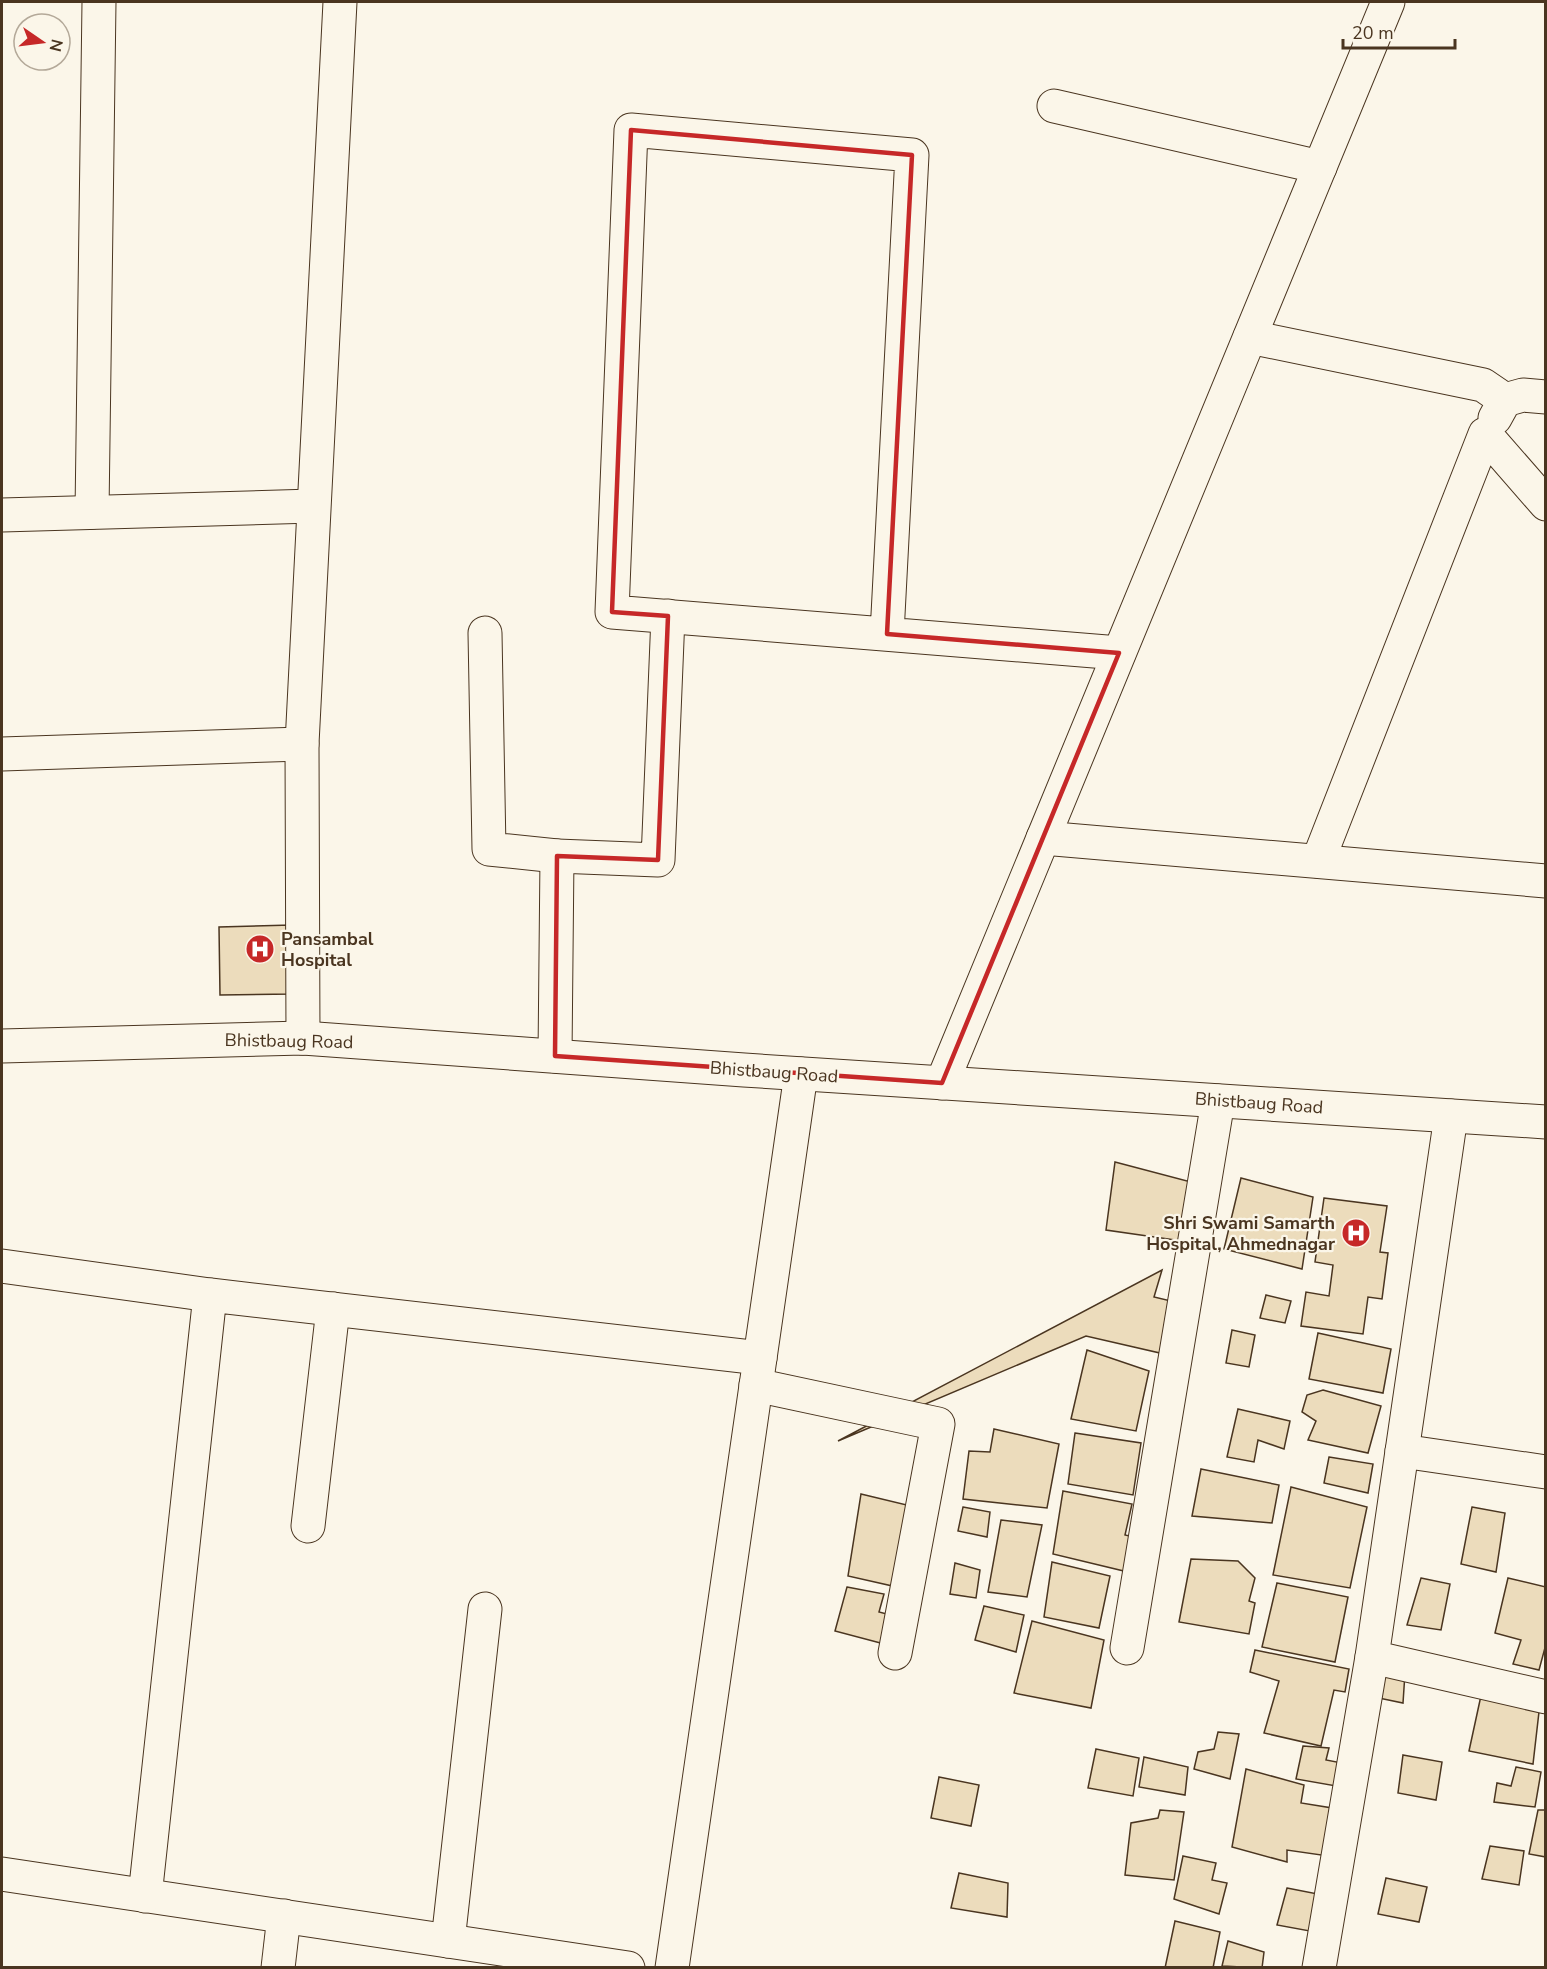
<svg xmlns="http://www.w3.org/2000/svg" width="1547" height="1969" font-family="'Nunito Sans',sans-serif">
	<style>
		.building { fill: #ecdcbc; stroke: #4a3520; stroke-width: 1.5 }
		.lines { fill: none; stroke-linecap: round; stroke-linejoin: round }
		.minor-casing { stroke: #4a3520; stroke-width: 35 }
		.minor { stroke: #fbf6e9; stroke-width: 33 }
		.marked { fill: none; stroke: #c62828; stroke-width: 4.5; stroke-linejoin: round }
		.labels { text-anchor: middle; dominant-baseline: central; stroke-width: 4.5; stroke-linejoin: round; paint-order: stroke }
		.poi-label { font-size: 18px; font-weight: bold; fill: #4a3520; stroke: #fbf6e9; text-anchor: start }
		.street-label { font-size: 18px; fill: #4a3520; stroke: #fbf6e9 }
	</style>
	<rect width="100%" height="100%" fill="#fbf6e9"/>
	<g class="building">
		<polygon points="292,925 293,994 220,995 219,927"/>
		<polygon points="1115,1162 1191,1182 1182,1241 1106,1230"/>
		<polygon points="1241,1178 1313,1197 1302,1269 1224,1249"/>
		<polygon points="1324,1198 1387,1206 1380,1252 1388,1253 1382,1299 1368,1297 1363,1334 1301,1326 1306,1292 1329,1296 1333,1265 1315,1262"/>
		<polygon points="1162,1270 1154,1297 1171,1301 1160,1353 1086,1336 838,1441"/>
		<polygon points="1266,1295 1291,1301 1285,1323 1260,1318"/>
		<polygon points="1232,1330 1255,1335 1249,1367 1226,1363"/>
		<polygon points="1318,1333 1391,1349 1383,1393 1309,1379"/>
		<polygon points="1087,1350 1149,1371 1136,1431 1071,1419"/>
		<polygon points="1323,1390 1381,1406 1368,1453 1308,1440 1316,1421 1302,1412 1307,1395"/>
		<polygon points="1238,1409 1290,1421 1284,1449 1258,1440 1254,1462 1227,1457"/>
		<polygon points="994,1429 1059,1444 1047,1508 963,1499 969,1451 990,1452"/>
		<polygon points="1075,1433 1141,1443 1133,1495 1068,1484"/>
		<polygon points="1329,1457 1373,1464 1368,1493 1324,1483"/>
		<polygon points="1201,1469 1279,1485 1272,1523 1192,1516"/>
		<polygon points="1291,1487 1367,1507 1350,1588 1273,1575"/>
		<polygon points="1063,1491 1132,1504 1125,1535 1134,1537 1128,1572 1053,1554"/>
		<polygon points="861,1494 911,1506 897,1587 848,1576"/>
		<polygon points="963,1507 990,1512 987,1537 958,1531"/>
		<polygon points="1472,1507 1505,1513 1496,1572 1461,1564"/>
		<polygon points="1001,1520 1042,1525 1027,1597 988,1592"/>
		<polygon points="1191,1559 1238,1561 1255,1578 1249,1601 1255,1603 1249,1634 1179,1622"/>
		<polygon points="1052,1562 1110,1576 1099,1628 1044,1617"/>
		<polygon points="955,1563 980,1570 976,1598 950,1594"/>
		<polygon points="1421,1578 1450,1584 1441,1630 1407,1625"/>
		<polygon points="1508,1578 1546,1587 1546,1644 1539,1670 1513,1664 1521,1640 1495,1633"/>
		<polygon points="1277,1583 1348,1597 1335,1662 1262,1647"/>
		<polygon points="847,1587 884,1594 879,1612 887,1614 888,1645 835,1631"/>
		<polygon points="984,1606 1024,1615 1016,1652 975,1640"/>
		<polygon points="1032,1621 1104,1640 1091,1708 1014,1693"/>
		<polygon points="1255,1650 1349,1669 1345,1692 1334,1690 1321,1746 1264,1733 1279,1681 1250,1672"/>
		<polygon points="1377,1669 1405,1673 1403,1703 1369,1696"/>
		<polygon points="1482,1691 1540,1703 1533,1764 1469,1751"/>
		<polygon points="1218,1732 1239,1734 1230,1779 1194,1769 1198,1752 1214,1749"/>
		<polygon points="1303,1746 1329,1748 1326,1760 1342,1763 1336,1786 1296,1779"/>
		<polygon points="1096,1749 1139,1758 1133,1796 1088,1788"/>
		<polygon points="1403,1755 1442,1762 1436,1800 1398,1793"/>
		<polygon points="1144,1757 1188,1767 1185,1795 1139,1787"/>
		<polygon points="1516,1767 1541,1772 1535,1807 1494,1802 1497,1783 1511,1786"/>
		<polygon points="1246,1769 1304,1785 1301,1803 1332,1808 1328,1856 1287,1850 1287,1862 1232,1847"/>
		<polygon points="939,1777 979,1785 971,1826 931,1818"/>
		<polygon points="1160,1810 1184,1812 1174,1880 1125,1875 1131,1823 1158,1818"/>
		<polygon points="1538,1810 1546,1810 1546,1857 1529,1854"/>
		<polygon points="1490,1846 1524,1851 1519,1885 1482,1879"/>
		<polygon points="1183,1856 1216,1863 1212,1880 1227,1883 1219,1914 1174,1899"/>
		<polygon points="959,1873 1008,1883 1007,1917 951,1908"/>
		<polygon points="1386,1878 1427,1887 1419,1922 1378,1914"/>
		<polygon points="1287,1888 1323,1895 1315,1932 1277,1925"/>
		<polygon points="1175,1921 1220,1932 1213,1968 1165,1968"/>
		<polygon points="1228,1941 1264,1952 1262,1968 1222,1966"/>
	</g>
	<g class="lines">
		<g class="minor-casing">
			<g id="minor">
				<polyline points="1054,106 1320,167"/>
				<polyline points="1250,337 1483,385 1505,400"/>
				<polyline points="1495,418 1505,400 1523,395 1546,397"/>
				<polyline points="92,512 99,2"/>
				<polyline points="2,515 313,506"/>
				<polyline points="485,633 489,849 557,856"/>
				<polyline points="887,634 912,155 631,130 612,612 1119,653"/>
				<polyline points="2,754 302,744"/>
				<polyline points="1043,838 1546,881"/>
				<polyline points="1318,861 1485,434 1546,504"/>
				<polyline points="303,1038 302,744 340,2"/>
				<polyline points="2,1046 303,1038 744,1070 1546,1122"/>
				<polyline points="555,1056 557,856 658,860 668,616"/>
				<polyline points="942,1083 1388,2"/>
				<polyline points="1451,1116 1372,1657 1546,1697"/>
				<polyline points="2,1266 210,1295"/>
				<polyline points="756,1385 938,1424 895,1653"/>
				<polyline points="1402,1451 1546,1472"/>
				<polyline points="308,1526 333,1309"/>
				<polyline points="1127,1648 1218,1101"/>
				<polyline points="2,1874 628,1968"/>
				<polyline points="145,1896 210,1295 760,1358"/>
				<polyline points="448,1941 485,1609"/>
				<polyline points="278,1968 284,1916"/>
				<polyline points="672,1968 801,1074"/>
				<polyline points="1319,1968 1372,1657"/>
			</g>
		</g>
		<use href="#minor" class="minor"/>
	</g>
	<path class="marked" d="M 631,130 L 912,155 L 887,634 L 1119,653 L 942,1083 L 555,1056 L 557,856 L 658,860 L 668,616 L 612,612 Z"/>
	<defs>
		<g id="hospital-disc" transform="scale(1.5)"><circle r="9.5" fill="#c62828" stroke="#fbf6e9"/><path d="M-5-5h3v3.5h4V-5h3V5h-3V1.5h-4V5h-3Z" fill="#fff"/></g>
	</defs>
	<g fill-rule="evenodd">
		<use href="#hospital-disc" x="260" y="949"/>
		<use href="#hospital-disc" x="1356" y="1233"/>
	</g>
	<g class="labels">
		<g class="poi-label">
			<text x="281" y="939">Pansambal<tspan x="281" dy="21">Hospital</tspan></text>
			<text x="1335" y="1223" text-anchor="end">Shri Swami Samarth<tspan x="1335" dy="21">Hospital, Ahmednagar</tspan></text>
		</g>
		<g class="street-label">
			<text transform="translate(289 1041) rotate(1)">Bhistbaug Road</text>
			<text transform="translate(774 1072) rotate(4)">Bhistbaug Road</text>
			<text transform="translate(1259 1103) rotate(4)">Bhistbaug Road</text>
		</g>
	</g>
	<rect width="1547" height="1969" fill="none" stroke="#4a3520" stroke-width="6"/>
	<g transform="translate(42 42) rotate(104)"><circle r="28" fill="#fbf6e9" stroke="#b4a999" stroke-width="1.5"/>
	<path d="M0-4.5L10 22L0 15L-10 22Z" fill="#c62828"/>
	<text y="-9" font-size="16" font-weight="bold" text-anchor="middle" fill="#4a3520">N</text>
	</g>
	<path d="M1343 39v9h112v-9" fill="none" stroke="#4a3520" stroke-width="3"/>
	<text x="1352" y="39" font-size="18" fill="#4a3520" stroke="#fbf6e9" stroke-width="4.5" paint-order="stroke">20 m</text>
</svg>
